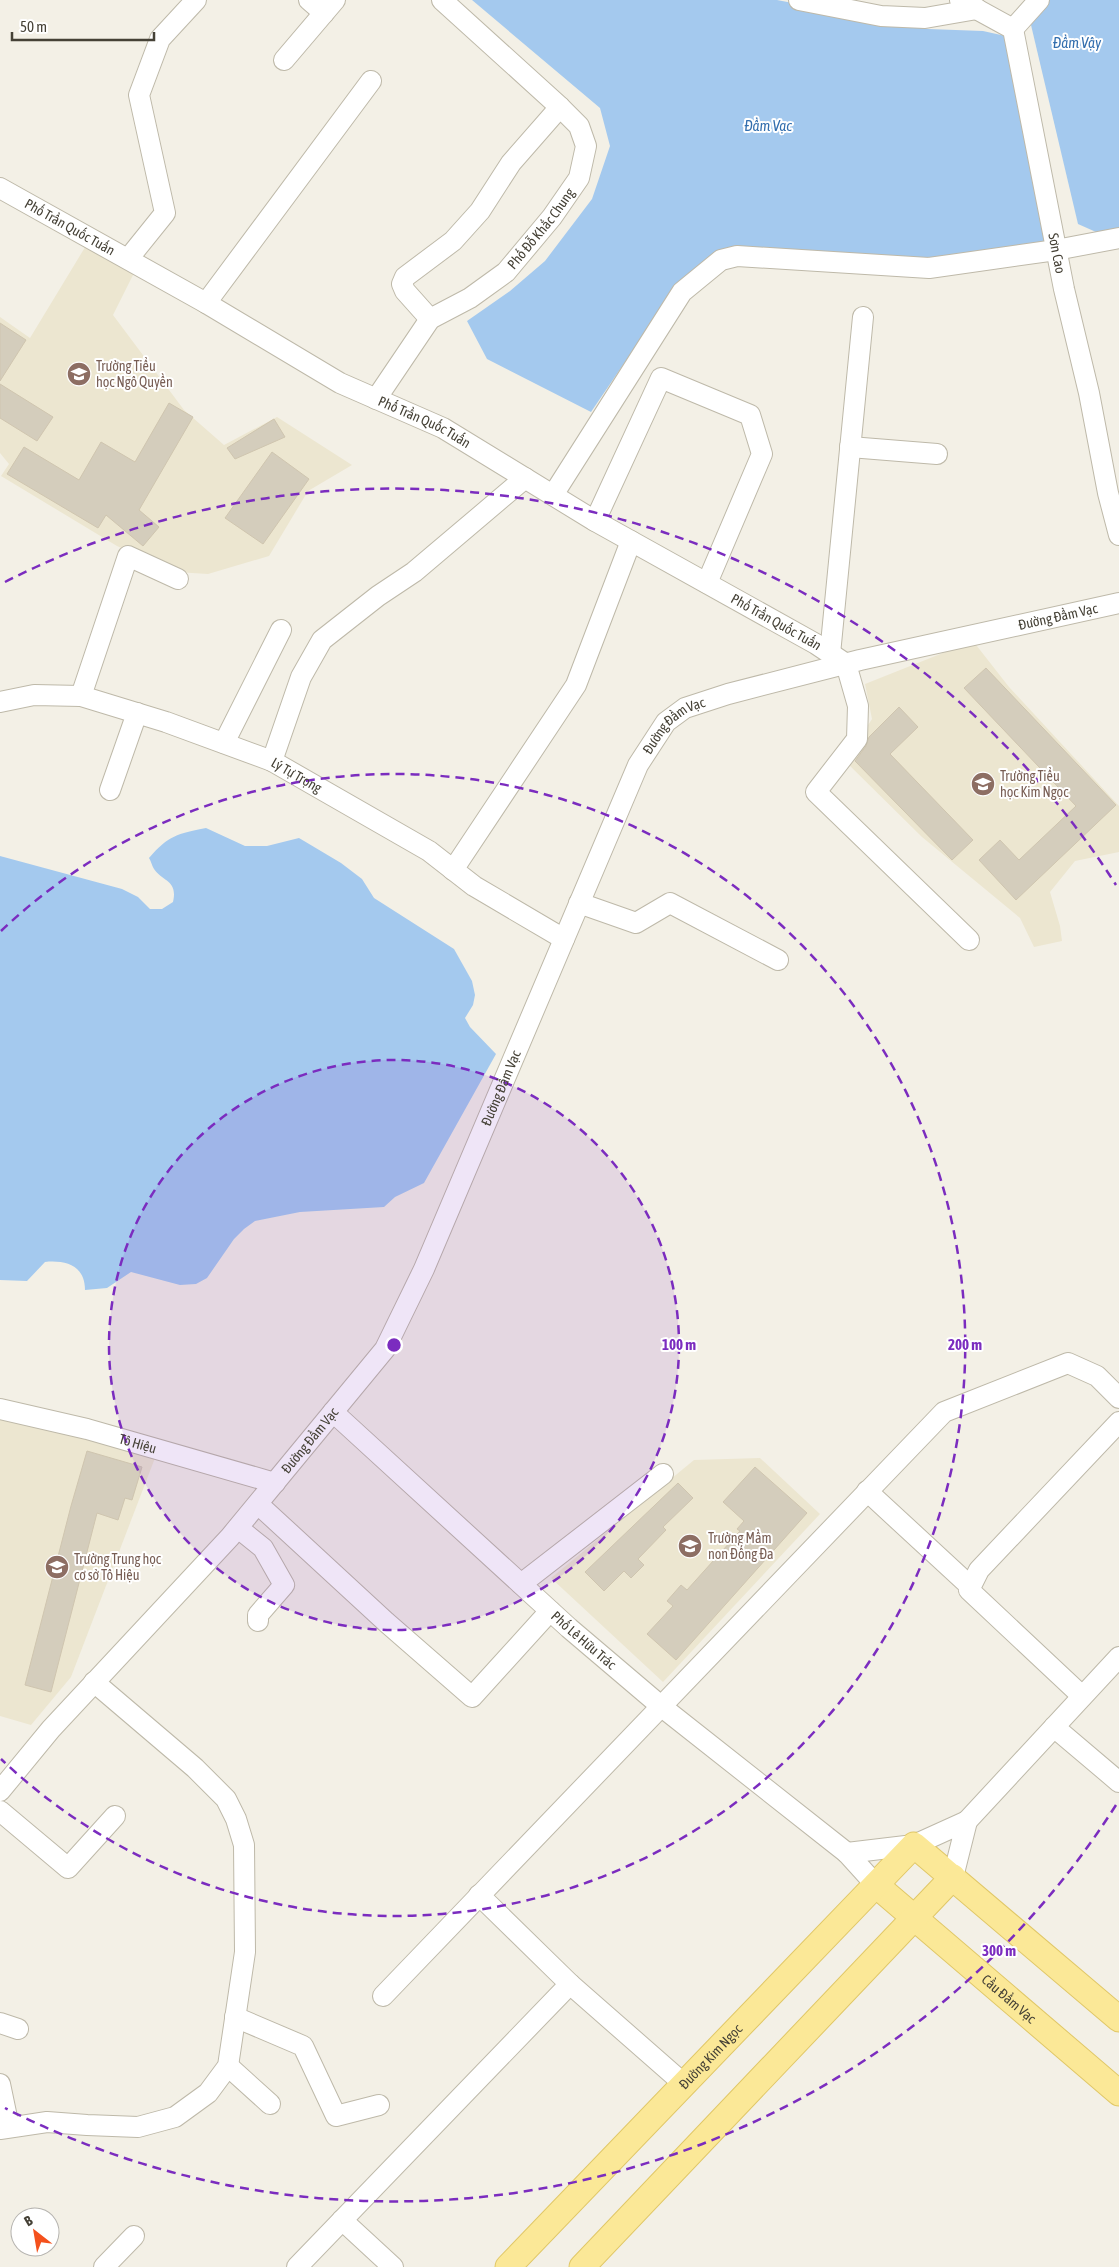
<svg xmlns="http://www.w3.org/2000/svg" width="1119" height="2267" font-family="'Asap Condensed',sans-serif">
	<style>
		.education { fill: #ece6d0 }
		.water { fill: #a4c9ee }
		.building { fill: #d4cdbc; stroke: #cfc5af }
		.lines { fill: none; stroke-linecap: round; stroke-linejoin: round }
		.minor-casing { stroke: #beb9a9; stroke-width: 22 }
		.major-casing { stroke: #e0c767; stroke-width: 27 }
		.minor { stroke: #fff; stroke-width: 20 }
		.major { stroke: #fbe897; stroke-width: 25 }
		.ring { fill: none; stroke: #7b2cbf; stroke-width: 2.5; stroke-dasharray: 9 6 }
		.labels { text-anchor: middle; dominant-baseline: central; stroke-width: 4; stroke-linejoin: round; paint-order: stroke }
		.street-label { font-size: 14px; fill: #454136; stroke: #fff }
		.education-label { font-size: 14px; fill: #785e54; stroke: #fff; text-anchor: start }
		.water-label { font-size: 15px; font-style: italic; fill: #326eae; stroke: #fff }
		.centre { fill: #7b2cbf; stroke: #fff; stroke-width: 2.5 }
		.ring-label { font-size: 15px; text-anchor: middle; font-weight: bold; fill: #7b2cbf; stroke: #fff; stroke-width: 4; stroke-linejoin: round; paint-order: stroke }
	</style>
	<rect width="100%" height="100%" fill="#f3f0e6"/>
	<g class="education">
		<polygon points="87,244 134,273 113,315 184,410 224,445 277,417 352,465 308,491 269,556 208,574 176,572 117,546 1,476 9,464 0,453 0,317 30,338"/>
		<polygon points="973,641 1009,687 1119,806 1119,852 1075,861 1050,892 1060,926 1062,941 1034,947 1020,918 922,837 845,761 872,719 865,684"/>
		<polygon points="0,1415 155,1458 71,1677 31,1725 0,1716"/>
		<polygon points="760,1458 820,1514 663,1682 551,1578 694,1460"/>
	</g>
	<g class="water">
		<polygon points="472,0 777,0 928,29 983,31 1010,37 1048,240 1027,248 930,260 769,250 676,287 591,412 487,359 467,321 510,291 545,261 592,199 610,146 600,108"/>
		<polygon points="1047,0 1119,0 1119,233 1105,236 1078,224 1031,25"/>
		<path d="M 206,828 L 245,846 L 267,846 L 299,838 L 341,863 L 362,879 L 374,898 L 454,949 L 472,981 L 475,995 L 473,1005 L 465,1018 L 470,1027 L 496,1054 L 424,1183 L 395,1197 L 384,1207 L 300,1212 L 255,1221 L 244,1229 L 234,1239 L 207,1278 L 196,1284 L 180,1285 L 131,1272 L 107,1288 L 85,1290 C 85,1265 65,1260 45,1262 L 27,1281 L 0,1280 L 0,856 L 122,889 L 138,897 L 150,909 L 162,909 L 173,902 C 178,880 163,882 154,869 C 152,866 151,861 149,858 C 169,835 177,834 206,828 Z"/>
	</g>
	<g class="building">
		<polygon points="0,323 26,340 0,381"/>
		<polygon points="0,384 53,417 37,441 0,418"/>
		<polygon points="169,403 193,417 139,510 159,527 143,546 106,515 98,528 7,474 24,447 79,480 101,442 135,462"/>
		<polygon points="274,419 285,437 235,459 227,448"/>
		<polygon points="272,452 309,479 263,544 225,518"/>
		<polygon points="986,668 1116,805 1016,900 979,860 1000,840 1019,860 1076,806 964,688"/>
		<polygon points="899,707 918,727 890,754 973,840 952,860 855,761 866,746 869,737"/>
		<polygon points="87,1451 142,1467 132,1500 125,1498 118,1520 97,1513 51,1692 25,1685 71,1506"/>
		<polygon points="755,1467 807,1513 676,1660 647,1634 673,1606 667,1601 681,1585 687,1590 740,1531 737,1529 744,1521 723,1502"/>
		<polygon points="678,1483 693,1498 663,1527 666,1530 638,1559 644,1565 631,1578 624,1571 604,1591 585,1572"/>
	</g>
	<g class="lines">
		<g class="minor-casing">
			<g id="minor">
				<polyline points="309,0 324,13"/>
				<polyline points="799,0 881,16 925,18 977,9"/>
				<path id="s1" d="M 960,0 L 1013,29 L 1064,289 L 1089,393 L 1108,493 L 1119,535"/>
				<polyline points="1013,29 1039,0"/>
				<polyline points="284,60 335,0"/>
				<path id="s2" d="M 0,188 L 206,303 L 340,383 L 443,428 L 595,521 L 816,644 L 846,664 L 858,706 L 857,739 L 816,792 L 969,940"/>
				<polyline points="128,259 165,213 139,95 160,39 196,0"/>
				<polyline points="206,303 371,81"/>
				<polyline points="430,319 405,291 402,284 405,277 453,241 480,211 511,163 560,107"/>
				<path id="s3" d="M 376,399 L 430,319 L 470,298 L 506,272 L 552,217 L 579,178 L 586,146 L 579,126 L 560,107 L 442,0"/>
				<polyline points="850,447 937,454"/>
				<polyline points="553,495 682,292 721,260 737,256 929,268 1056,250 1119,238"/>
				<polyline points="595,521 661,378 750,415 762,454 707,583"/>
				<polyline points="830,654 863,317"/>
				<polyline points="81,696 128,556 178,579"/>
				<path id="s4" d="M 0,702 L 34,695 L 81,696 L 166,722 L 272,761 L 429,851 L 474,886 L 564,939"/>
				<polyline points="224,743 281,630"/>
				<polyline points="272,761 301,677 322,640 378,596 414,572 525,478"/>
				<polyline points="110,790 137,713"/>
				<polyline points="453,870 576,685 631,541"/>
				<polyline points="579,903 636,923 670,903 778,960"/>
				<path id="s5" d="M 0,1409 L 87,1429 L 275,1483"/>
				<path id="s6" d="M 333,1412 L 569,1628 L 662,1707 L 847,1853"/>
				<polyline points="867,1491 971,1587"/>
				<polyline points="258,1504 386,1622 472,1697 550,1611"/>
				<polyline points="238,1528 263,1548 284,1585 258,1615 258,1621"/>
				<polyline points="521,1584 663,1474"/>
				<polyline points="1082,1696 969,1590 979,1570 1119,1422"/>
				<polyline points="1054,1727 1119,1782"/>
				<path id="s7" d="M 0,1791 L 51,1729 L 230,1537 L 385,1349 L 424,1269 L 638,765 L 666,722 L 685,708 L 728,694 L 860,660 L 1119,603"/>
				<polyline points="0,1811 68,1868 115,1816"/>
				<polyline points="967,1821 1119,1657"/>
				<polyline points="876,1885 847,1853 914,1845 967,1821 953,1877"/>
				<polyline points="479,1895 570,1984 684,2084"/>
				<polyline points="383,1996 944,1412 1068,1363 1097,1376 1119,1398"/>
				<polyline points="235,2017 303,2046 336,2116 379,2105"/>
				<polyline points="0,2023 18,2029"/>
				<polyline points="228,2066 270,2104"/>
				<polyline points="0,2084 9,2127"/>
				<polyline points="0,2129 47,2122 87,2125 138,2127 175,2117 208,2093 228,2066 245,1952 244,1845 236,1819 226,1799 195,1768 94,1682"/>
				<polyline points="342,2220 393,2267"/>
				<polyline points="104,2267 134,2236"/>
				<polyline points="297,2267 570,1984"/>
			</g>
		</g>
		<g class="major-casing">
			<g id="major">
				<path id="s8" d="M 876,1885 L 1119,2093"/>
				<path id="s9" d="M 508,2267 L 914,1845 L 1119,2019"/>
				<polyline points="582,2267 953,1877"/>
			</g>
		</g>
		<use href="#minor" class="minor"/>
		<use href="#major" class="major"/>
	</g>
	<circle cx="394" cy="1345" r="285" fill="#7b2cbf" fill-opacity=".12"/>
	<g class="ring">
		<circle cx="394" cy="1345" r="285"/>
		<path d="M1 931A571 571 0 1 1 1 1759"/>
		<path d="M1116 1805A856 856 0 0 1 5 2108M5 582A856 856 0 0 1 1116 885"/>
	</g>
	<defs>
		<g id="school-disc" transform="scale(1.25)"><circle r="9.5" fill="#8d6e63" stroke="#fff"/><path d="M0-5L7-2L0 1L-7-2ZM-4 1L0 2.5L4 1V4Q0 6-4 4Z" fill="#fff"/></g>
	</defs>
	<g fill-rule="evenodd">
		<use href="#school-disc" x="79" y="374"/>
		<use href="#school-disc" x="983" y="784"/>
		<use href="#school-disc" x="690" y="1546"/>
		<use href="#school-disc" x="57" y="1567"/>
	</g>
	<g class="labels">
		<g class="street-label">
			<text stroke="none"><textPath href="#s2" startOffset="80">Phố Trần Quốc Tuấn</textPath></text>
			<text stroke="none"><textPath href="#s3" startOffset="242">Phố Đỗ Khắc Chung</textPath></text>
			<text stroke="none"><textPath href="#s1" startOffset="289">Sơn Cao</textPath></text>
			<text stroke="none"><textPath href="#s2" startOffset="485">Phố Trần Quốc Tuấn</textPath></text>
			<text stroke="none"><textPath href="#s7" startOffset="1682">Đường Đầm Vạc</textPath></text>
			<text stroke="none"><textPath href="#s2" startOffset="890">Phố Trần Quốc Tuấn</textPath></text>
			<text stroke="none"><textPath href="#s7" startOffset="1278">Đường Đầm Vạc</textPath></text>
			<text stroke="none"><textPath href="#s4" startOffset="312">Lý Tự Trọng</textPath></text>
			<text stroke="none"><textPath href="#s7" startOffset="872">Đường Đầm Vạc</textPath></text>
			<text stroke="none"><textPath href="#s7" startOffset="468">Đường Đầm Vạc</textPath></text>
			<text stroke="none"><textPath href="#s5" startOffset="142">Tô Hiệu</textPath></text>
			<text stroke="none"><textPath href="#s6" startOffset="339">Phố Lê Hữu Trác</textPath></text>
			<text stroke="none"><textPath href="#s8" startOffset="175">Cầu Đầm Vạc</textPath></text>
			<text stroke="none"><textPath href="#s9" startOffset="292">Đường Kim Ngọc</textPath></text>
		</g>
		<g class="education-label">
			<text x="96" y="366">Trường Tiểu<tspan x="96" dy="16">học Ngô Quyền</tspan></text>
			<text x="1000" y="776">Trường Tiểu<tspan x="1000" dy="16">học Kim Ngọc</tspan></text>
			<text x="708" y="1538">Trường Mầm<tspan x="708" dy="16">non Đống Đa</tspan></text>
			<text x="74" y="1559">Trường Trung học<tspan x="74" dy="16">cơ sở Tô Hiệu</tspan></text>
		</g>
		<g class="water-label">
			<text x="1077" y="42">Đầm Vậy</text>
			<text x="768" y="125">Đầm Vạc</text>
		</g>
	</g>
	<circle cx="394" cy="1345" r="8" class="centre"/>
	<g class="ring-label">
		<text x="679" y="1350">100 m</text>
		<text x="965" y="1350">200 m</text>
		<text x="999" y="1956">300 m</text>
	</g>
	<g transform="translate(35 2232) rotate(329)"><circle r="24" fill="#ffffff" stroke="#b5b3af"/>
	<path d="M0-4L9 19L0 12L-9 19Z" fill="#f4511c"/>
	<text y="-8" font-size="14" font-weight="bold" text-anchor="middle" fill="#454136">B</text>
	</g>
	<path d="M12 32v8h142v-8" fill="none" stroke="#454136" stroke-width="2.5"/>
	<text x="20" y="32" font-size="15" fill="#454136" stroke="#ffffff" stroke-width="4" paint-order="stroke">50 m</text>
</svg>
